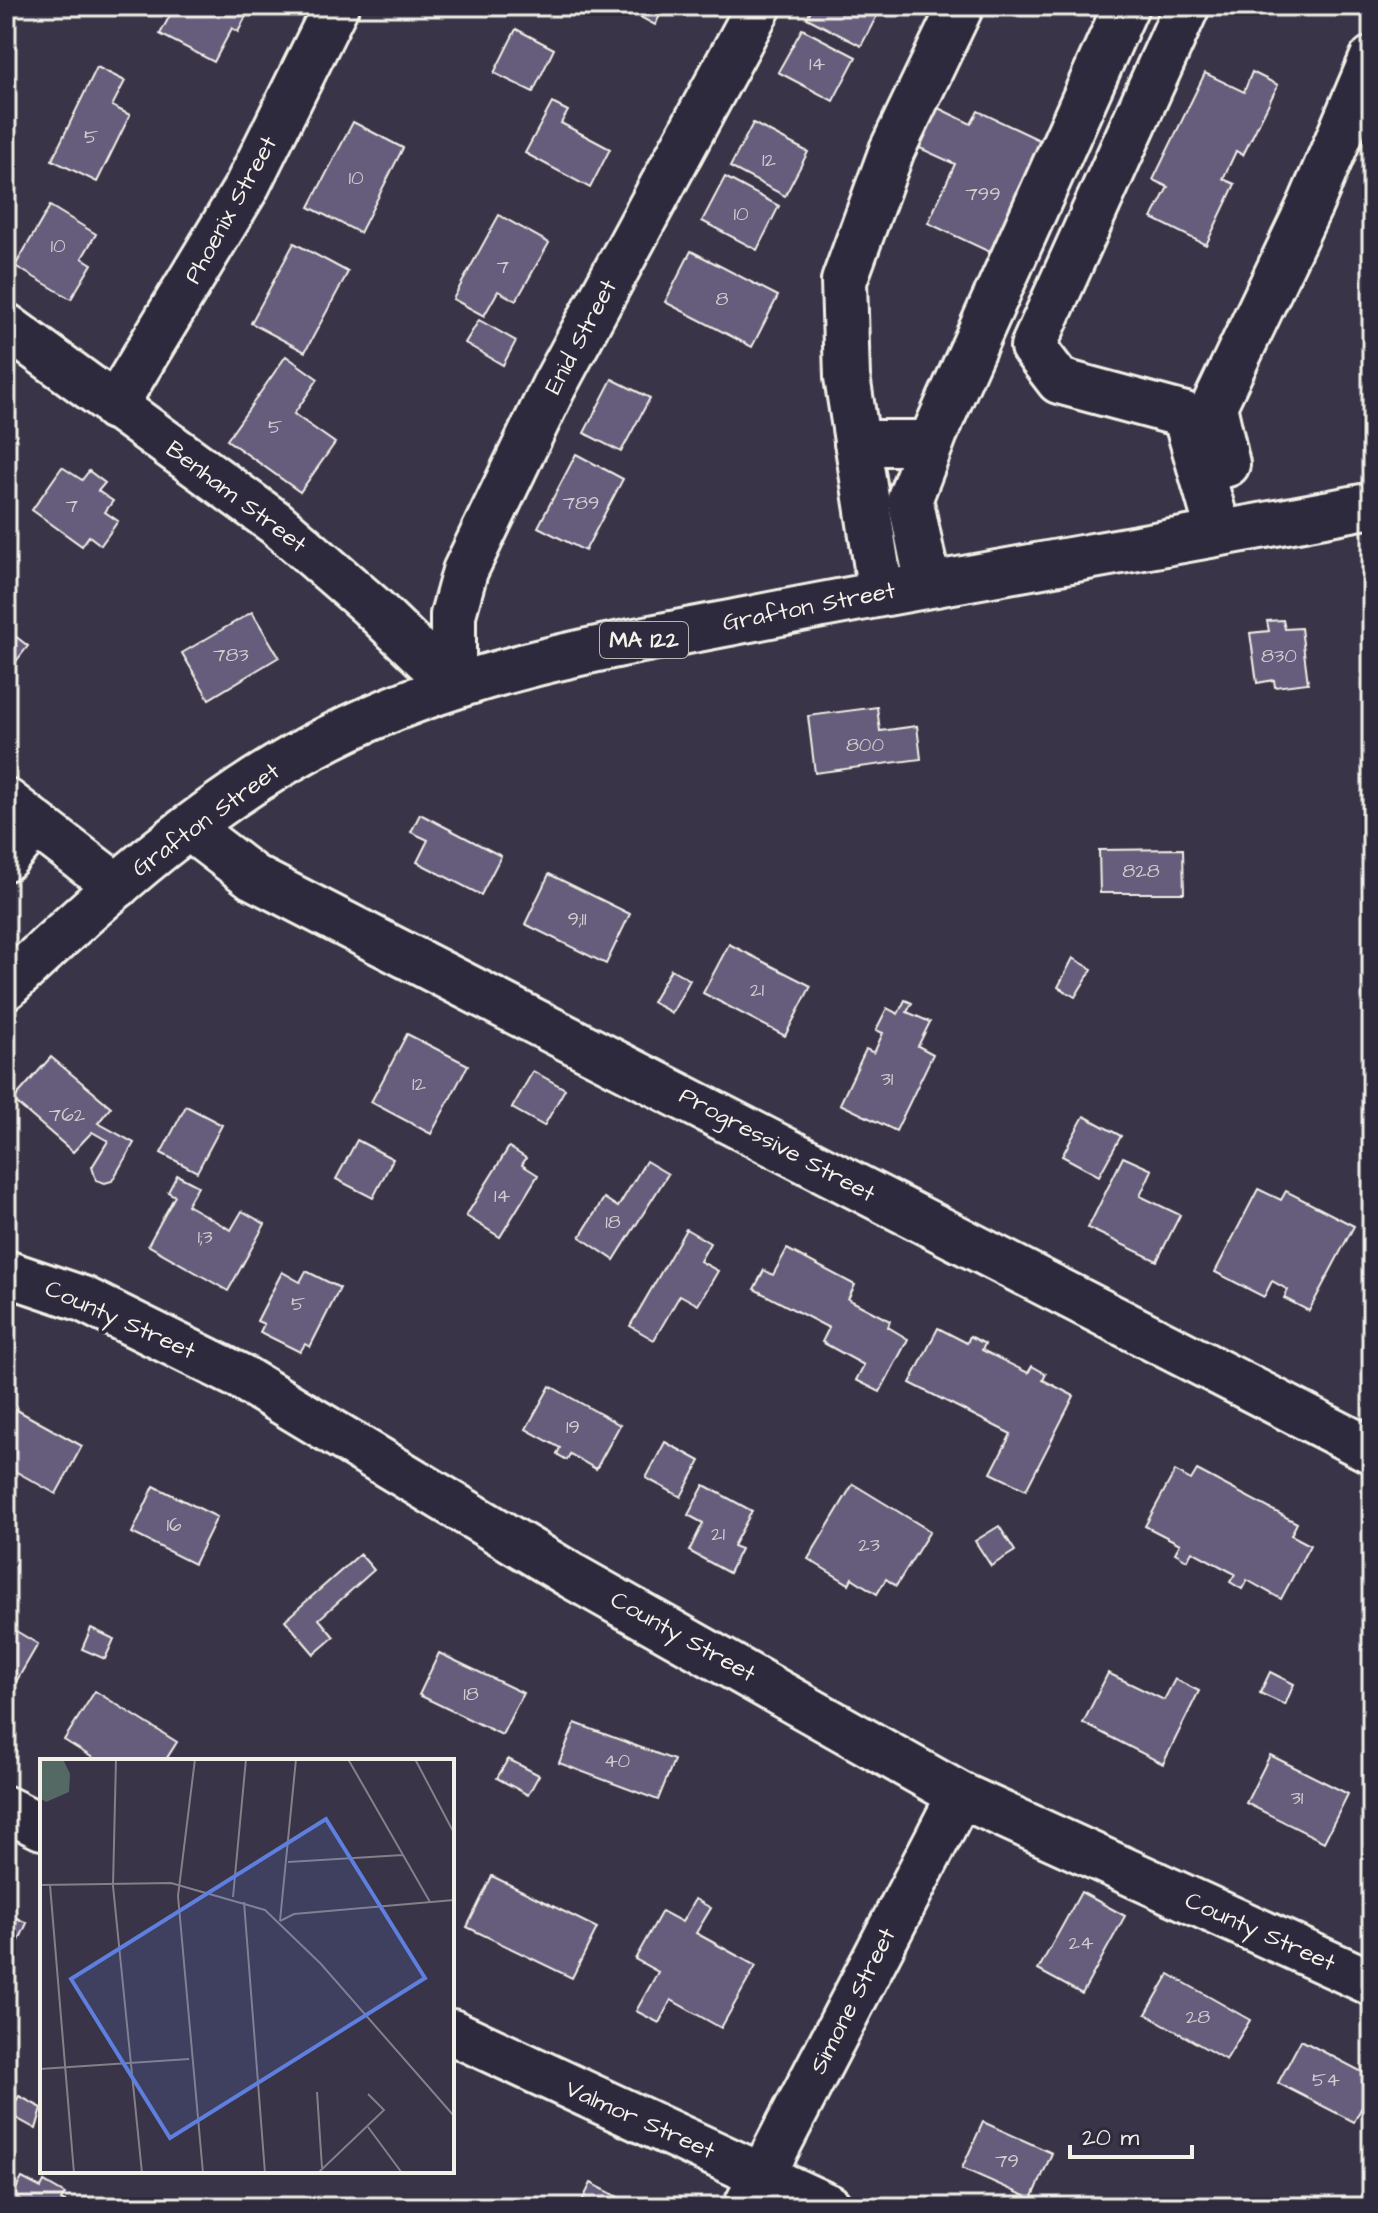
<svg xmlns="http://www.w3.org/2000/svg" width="1378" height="2213" font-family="'Architects Daughter',sans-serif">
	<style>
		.building { fill: #665d7b; stroke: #f4f1e8; stroke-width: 2 }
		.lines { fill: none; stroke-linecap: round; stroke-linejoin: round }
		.minor-casing { stroke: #f4f1e8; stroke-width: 50 }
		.highway-casing { stroke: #f4f1e8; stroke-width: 50 }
		.minor { stroke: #2f2a3d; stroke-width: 44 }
		.highway { stroke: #2f2a3d; stroke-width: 44 }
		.labels { text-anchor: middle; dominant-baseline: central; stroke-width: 7; stroke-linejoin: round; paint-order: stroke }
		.number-label { font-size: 20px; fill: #d0cccd }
		.shield { fill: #2f2a3d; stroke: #b9b5b5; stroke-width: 2 }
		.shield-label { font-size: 22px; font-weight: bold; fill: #f4f1e8 }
		.street-label { font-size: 24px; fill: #f4f1e8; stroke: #2f2a3d }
		.inset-road { fill: none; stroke: #848089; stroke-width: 2 }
		.view { fill: #5e7fdd; fill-opacity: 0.15; stroke: #5e7fdd; stroke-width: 4 }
		.inset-edge { fill: none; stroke: #f4f1e8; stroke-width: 4 }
	</style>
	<rect width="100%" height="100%" fill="#3a3449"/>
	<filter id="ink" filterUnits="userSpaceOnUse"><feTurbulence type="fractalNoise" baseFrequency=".0125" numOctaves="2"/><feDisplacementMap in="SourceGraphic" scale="16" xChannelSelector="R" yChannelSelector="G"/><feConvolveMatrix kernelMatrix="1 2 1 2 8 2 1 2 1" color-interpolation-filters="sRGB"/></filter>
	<g filter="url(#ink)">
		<g class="building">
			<polygon points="175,6 247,6 250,8 238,32 232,28 214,62 160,34"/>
			<polygon points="620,6 665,6 655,25"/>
			<polygon points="813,6 882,6 861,46 807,18"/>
			<polygon points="516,29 554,49 533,92 494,73"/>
			<polygon points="802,29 856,57 833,101 778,72"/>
			<polygon points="97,67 125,81 112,106 130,115 97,182 52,160"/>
			<polygon points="1252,72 1278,85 1243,155 1236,151 1223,179 1235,184 1206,245 1152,218 1168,187 1153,180 1205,73 1244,92"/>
			<polygon points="552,103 568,111 561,123 610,149 590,188 525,153"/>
			<polygon points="930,104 971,124 978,111 1048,144 996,255 928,223 955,164 911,144"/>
			<polygon points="353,122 403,148 360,233 309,207"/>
			<polygon points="753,123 808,152 785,196 730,167"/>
			<polygon points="725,177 779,206 757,250 702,221"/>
			<polygon points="50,206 96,234 82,258 92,264 71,299 15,266"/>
			<polygon points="499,215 549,243 516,301 498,291 484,316 453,299"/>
			<polygon points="294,243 348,272 305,352 251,323"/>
			<polygon points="691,251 778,296 752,347 665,302"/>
			<polygon points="479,320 516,341 503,365 465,343"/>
			<polygon points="286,356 318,379 294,414 335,443 300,492 227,440"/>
			<polygon points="612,379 650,398 621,452 584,433"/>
			<polygon points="576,454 623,479 585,551 538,527"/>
			<polygon points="62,467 82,480 89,471 105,483 98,491 113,501 105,512 118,521 101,545 89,536 82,546 32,510"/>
			<polygon points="252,612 279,657 209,699 182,653"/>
			<polygon points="1283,620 1285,629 1301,628 1308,683 1275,687 1274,680 1257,683 1250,633 1269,631 1267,621"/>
			<polygon points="6,629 28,646 6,674"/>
			<polygon points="877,707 880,731 917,726 921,759 815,773 808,716"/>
			<polygon points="420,814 501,856 481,895 417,862 428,840 411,832"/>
			<polygon points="1183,849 1184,893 1100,893 1099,850"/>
			<polygon points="549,874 630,914 606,964 525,924"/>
			<polygon points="729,944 811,986 785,1036 703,993"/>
			<polygon points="1073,958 1092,969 1075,997 1058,987"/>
			<polygon points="671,969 690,980 672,1013 652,1002"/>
			<polygon points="905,1000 912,1003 907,1012 930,1022 918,1046 933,1054 896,1131 840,1104 866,1049 874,1053 883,1033 876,1030 887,1008 898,1014"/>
			<polygon points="407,1034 468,1065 431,1134 371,1102"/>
			<polygon points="51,1057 111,1107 98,1123 134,1143 112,1181 105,1183 96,1180 92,1167 108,1141 92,1132 73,1152 13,1100"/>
			<polygon points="533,1071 565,1089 544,1126 512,1108"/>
			<polygon points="186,1106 222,1125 197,1172 161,1153"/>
			<polygon points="1084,1116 1121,1136 1099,1176 1062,1156"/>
			<polygon points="357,1140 393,1159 373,1198 336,1179"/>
			<polygon points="509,1147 526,1158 522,1165 538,1175 500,1237 466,1216"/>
			<polygon points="1123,1157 1152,1170 1140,1196 1180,1215 1157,1261 1088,1228"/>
			<polygon points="646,1161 668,1174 614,1260 580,1237 604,1198 618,1207"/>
			<polygon points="177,1175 198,1186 187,1205 231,1230 242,1211 265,1224 228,1291 148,1245 175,1196 168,1192"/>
			<polygon points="1258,1189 1281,1200 1286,1191 1354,1226 1309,1311 1284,1298 1288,1290 1272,1281 1264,1297 1215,1272"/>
			<polygon points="686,1229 710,1243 700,1261 718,1271 698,1305 680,1295 654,1340 630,1326"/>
			<polygon points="787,1249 855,1285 848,1299 890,1321 888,1327 908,1339 880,1392 856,1380 864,1365 822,1342 829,1328 754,1289 764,1270 773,1275"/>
			<polygon points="306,1271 340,1288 310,1347 305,1344 300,1352 260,1332 264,1324 257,1321 282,1272 300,1282"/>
			<polygon points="938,1328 967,1343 970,1336 985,1344 982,1350 1028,1373 1032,1366 1046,1374 1043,1380 1074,1396 1026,1490 991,1473 1011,1434 910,1383"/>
			<polygon points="550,1386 620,1425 596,1469 570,1454 567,1460 557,1454 560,1448 526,1429"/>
			<polygon points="6,1404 82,1446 56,1494 6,1466"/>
			<polygon points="665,1442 700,1461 681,1497 646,1478"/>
			<polygon points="1197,1470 1297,1523 1291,1535 1310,1545 1281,1599 1247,1580 1242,1589 1230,1582 1235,1574 1192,1551 1187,1560 1175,1553 1180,1544 1145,1526 1175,1471 1191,1480"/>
			<polygon points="853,1484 930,1531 896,1586 886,1579 877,1594 852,1578 849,1584 808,1559"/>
			<polygon points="704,1485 752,1511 733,1546 741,1549 729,1573 689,1551 703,1523 688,1515"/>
			<polygon points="154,1486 217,1517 194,1564 132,1533"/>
			<polygon points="999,1526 1015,1551 991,1566 975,1541"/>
			<polygon points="360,1554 374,1570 319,1619 334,1637 314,1654 285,1620"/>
			<polygon points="6,1625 38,1644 13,1687 6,1683"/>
			<polygon points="91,1628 114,1639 105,1659 82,1649"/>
			<polygon points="439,1653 523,1693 502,1735 419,1695"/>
			<polygon points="1270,1672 1294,1684 1285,1705 1260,1693"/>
			<polygon points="1108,1673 1164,1700 1175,1679 1199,1691 1163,1764 1083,1723"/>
			<polygon points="95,1691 177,1742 165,1761 98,1761 64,1740"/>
			<polygon points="575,1723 674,1760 658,1800 559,1763"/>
			<polygon points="1270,1755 1348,1794 1324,1842 1246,1803"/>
			<polygon points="508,1759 539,1775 528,1795 497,1778"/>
			<polygon points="492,1876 597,1928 572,1978 467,1927"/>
			<polygon points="1081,1892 1125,1916 1082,1994 1038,1970"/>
			<polygon points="695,1899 711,1908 696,1933 756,1966 721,2028 671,2000 659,2023 636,2011 658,1972 635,1959 662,1911 682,1922"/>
			<polygon points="6,1913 27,1923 7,1967 6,1967"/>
			<polygon points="1169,1974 1250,2020 1226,2060 1146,2014"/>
			<polygon points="1301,2040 1372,2077 1372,2088 1354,2122 1278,2083"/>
			<polygon points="19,2096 42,2108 36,2129 9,2114"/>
			<polygon points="983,2122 1052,2153 1032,2199 962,2168"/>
			<polygon points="22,2178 41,2188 44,2182 65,2194 61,2200 75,2207 6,2207"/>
			<polygon points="591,2183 637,2207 579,2207"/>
			<polygon points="491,2196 513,2207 485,2207"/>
		</g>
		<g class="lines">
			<g class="minor-casing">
				<g id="minor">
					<polyline points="1187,6 1033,347 1059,381 1185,415 1219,533"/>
					<polyline points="6,326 276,523 370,605 453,685"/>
					<polyline points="114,407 246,188 336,6"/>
					<polyline points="857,443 931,443"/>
					<polyline points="1227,464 1214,406 1311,203 1372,59"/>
					<polyline points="928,585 910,498 935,433 1126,6"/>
					<polyline points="881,593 847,377 844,281 892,150 961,6"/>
					<polyline points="453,685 453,615 465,571 554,386 759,6"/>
					<polyline points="6,801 117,886"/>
					<polyline points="189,828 253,877 1372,1451"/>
					<polyline points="6,858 35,825"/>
					<polyline points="6,1273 83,1299 241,1377 572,1576 960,1795 1372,1983"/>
					<polyline points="6,1809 42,1827"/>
					<polyline points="452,2032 829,2207"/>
					<polyline points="746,2207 960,1795"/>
				</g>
			</g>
			<g class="highway-casing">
				<path id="highway" d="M 6,987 C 104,894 207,800 329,738 C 461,670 606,647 750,619 C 957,578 1165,545 1372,505"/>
			</g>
			<use href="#minor" class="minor"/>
			<use href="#highway" class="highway"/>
		</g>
	</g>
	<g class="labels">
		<g class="number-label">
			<text x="817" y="64">14</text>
			<text x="91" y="137">5</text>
			<text x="769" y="160">12</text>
			<text x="356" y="178">10</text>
			<text x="983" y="194">799</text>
			<text x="741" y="214">10</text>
			<text x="58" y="246">10</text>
			<text x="503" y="267">7</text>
			<text x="722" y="299">8</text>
			<text x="275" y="427">5</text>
			<text x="581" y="503">789</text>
			<text x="72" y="506">7</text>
			<text x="231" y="655">783</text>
			<text x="1279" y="656">830</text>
			<text x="865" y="745">800</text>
			<text x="1141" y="871">828</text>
			<text x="577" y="919">9;11</text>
			<text x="757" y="990">21</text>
			<text x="887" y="1079">31</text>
			<text x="419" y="1084">12</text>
			<text x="67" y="1115">762</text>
			<text x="502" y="1196">14</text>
			<text x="613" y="1222">18</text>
			<text x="205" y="1237">1;3</text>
			<text x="298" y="1304">5</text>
			<text x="573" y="1427">19</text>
			<text x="174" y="1525">16</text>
			<text x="718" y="1534">21</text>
			<text x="869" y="1545">23</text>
			<text x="471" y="1694">18</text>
			<text x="617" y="1761">40</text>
			<text x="1297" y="1798">31</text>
			<text x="1081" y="1943">24</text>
			<text x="1198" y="2017">28</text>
			<text x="1326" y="2080">54</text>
			<text x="1007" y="2161">79</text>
		</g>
		<rect class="shield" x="600" y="622" width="88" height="36" rx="6"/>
		<g class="shield-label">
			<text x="644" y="640">MA 122</text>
		</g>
		<g class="street-label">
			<text transform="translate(231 210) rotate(-61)">Phoenix Street</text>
			<text transform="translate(581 337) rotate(-62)">Enid Street</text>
			<text transform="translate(236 497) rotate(37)">Benham Street</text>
			<text transform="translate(809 607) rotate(-11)">Grafton Street</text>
			<text transform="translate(206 820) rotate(-36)">Grafton Street</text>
			<text transform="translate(777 1145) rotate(28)">Progressive Street</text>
			<text transform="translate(120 1320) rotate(24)">County Street</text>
			<text transform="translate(683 1637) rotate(29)">County Street</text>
			<text transform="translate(1260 1932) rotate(24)">County Street</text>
			<text transform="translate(853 2001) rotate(-63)">Simone Street</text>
			<text transform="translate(640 2120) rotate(24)">Valmor Street</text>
		</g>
	</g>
	<g transform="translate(40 1759)">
		<rect width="414" height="414" fill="#3a3449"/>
		<path d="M 0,0 L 23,0 L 30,15 L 29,33 L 6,43 L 0,39 Z" fill="#546963"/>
		<path class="inset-road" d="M 76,0 L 73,127 L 102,414M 155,0 L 138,137 L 163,414M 308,0 L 390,143M 375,0 L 414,74M 248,103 L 363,96M 0,126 L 131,124 L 225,151 L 281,205 L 414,357M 10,126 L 34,414M 193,138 L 206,0M 204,143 L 225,414M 240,162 L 254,155 L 414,141M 240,162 L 256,0M 0,310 L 149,300M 277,333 L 282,409M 328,368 L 362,414M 278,414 L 344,351 L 328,335"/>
		<path class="view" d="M 286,60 L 385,219 L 130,379 L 31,220 Z"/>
		<rect width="414" height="414" class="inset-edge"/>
	</g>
	<rect width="1378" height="2213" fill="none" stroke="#2f2a3d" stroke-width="32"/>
	<rect x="16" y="16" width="1346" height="2181" fill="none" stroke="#f4f1e8" stroke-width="3" filter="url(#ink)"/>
	<path d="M1070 2145v12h122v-12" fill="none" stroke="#f4f1e8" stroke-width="4"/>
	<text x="1082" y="2145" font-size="24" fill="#f4f1e8" stroke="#2f2a3d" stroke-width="6" paint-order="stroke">20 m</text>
</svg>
